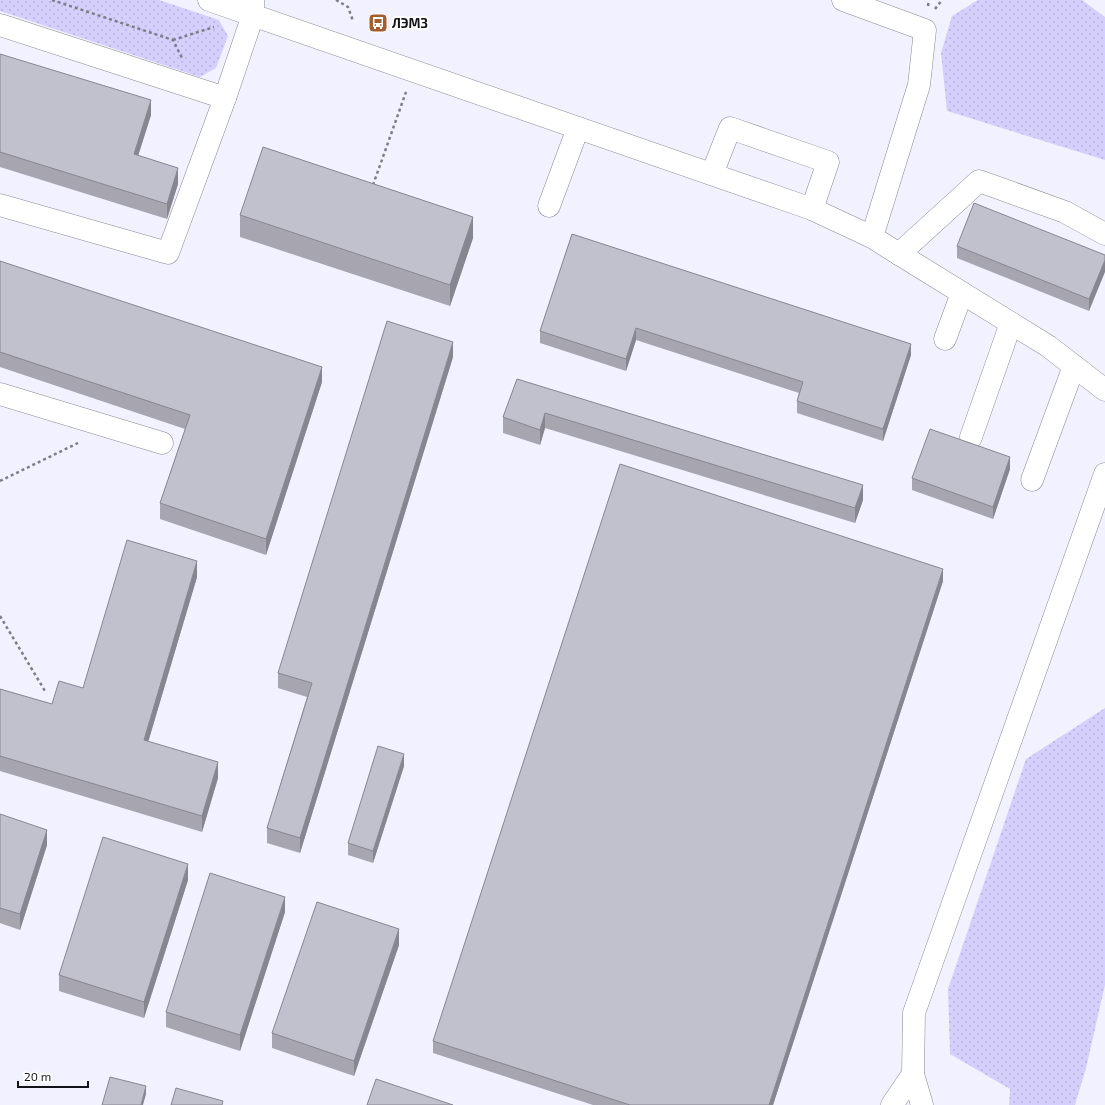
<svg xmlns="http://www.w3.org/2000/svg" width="1105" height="1105" font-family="'Exo 2',sans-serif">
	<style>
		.grass { fill: url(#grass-dots) }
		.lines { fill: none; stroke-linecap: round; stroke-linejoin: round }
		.minor-casing { stroke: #8a8996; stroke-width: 23 }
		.path { stroke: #7e7d86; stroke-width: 2.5; stroke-dasharray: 3 3; stroke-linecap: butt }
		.minor { stroke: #fff; stroke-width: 22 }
		.wall { fill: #a6a5b0 }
		.shaded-wall { fill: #878690 }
		.building { fill: #c1c0cd; stroke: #878690 }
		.labels { text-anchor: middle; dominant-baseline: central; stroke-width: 4; stroke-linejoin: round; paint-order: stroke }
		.poi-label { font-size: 13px; font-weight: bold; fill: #131217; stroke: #fff; text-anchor: start }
	</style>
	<defs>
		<pattern id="grass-dots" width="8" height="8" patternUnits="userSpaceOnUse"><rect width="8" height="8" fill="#d4cffd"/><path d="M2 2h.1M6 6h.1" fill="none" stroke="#b5b1d8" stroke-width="1.8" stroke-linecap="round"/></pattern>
	</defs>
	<rect width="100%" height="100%" fill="#f2f1ff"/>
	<g class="grass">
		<polygon points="0,0 159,0 219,20 228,36 216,68 200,77 0,11"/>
		<polygon points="978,0 1082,0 1105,17 1105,160 947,111 941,53 952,16"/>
		<polygon points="1105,708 1105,985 1086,1068 1075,1105 1009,1105 1010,1089 950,1054 948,989 1026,759"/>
	</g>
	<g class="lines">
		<g class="minor-casing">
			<g id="minor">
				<polyline points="209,0 812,209 872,237 899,254 1048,346 1105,390"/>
				<polyline points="843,0 925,30 919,85 872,237"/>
				<polyline points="0,25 225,98 253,15 253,1"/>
				<polyline points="712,174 730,128 828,162 812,209"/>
				<polyline points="0,205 168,253 225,98"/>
				<polyline points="549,206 578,128"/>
				<polyline points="899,254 979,181 1065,212 1105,234"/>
				<polyline points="945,339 962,293"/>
				<polyline points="0,394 162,443"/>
				<polyline points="971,437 1011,323"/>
				<polyline points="1032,480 1074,366"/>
				<polyline points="892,1105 913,1074"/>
				<polyline points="922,1105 913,1074 914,1013 1105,474"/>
			</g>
		</g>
		<g class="path">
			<polyline points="52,0 173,40 183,60"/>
			<polyline points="336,0 348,7 353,21"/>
			<polyline points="928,6 929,0"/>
			<polyline points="935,9 942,0"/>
			<polyline points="173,40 214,27"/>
			<polyline points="373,185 406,92"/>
			<polyline points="0,481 78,443"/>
			<polyline points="0,616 45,691"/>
		</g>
		<use href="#minor" class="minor"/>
	</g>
	<g class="wall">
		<polygon points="0,54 151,115 138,155 178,184 167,219 0,167"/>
		<polygon points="240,215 473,238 450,306 240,237"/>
		<polygon points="572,234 911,355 883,441 797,413 797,401 799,393 636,340 626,371 540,343 540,331"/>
		<polygon points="957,246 1105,255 1089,311 957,258"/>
		<polygon points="0,261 322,382 266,555 160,519 160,503 185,429 0,367"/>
		<polygon points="453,357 300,853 267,843 267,828 307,697 278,688 278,673"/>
		<polygon points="517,379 863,500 855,523 545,428 540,445 503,433 503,417"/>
		<polygon points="1010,469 993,519 912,490 912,478"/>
		<polygon points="197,577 148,742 218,778 202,832 0,771 0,689 52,704 83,688"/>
		<polygon points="943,581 773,1105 593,1105 433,1053 433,1041"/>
		<polygon points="404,766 373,863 348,855 348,843"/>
		<polygon points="0,814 47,845 20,930 0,923"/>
		<polygon points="188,880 144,1018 59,991 59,975"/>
		<polygon points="285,912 240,1051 166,1027 166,1012"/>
		<polygon points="399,945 354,1076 272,1048 272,1033"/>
	</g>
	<g class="shaded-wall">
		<polygon points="151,100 151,115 134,169 134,154"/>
		<polygon points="178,168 178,184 167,219 167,204"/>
		<polygon points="473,217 473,238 450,306 450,285"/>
		<polygon points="1105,260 1105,272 1089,311 1089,299"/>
		<polygon points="636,328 636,340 626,371 626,359"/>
		<polygon points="453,342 453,357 300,853 300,838"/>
		<polygon points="911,344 911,355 883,441 883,429"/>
		<polygon points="322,367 322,382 266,555 266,539"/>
		<polygon points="545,413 545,428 540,445 540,430"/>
		<polygon points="1010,457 1010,469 993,519 993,507"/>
		<polygon points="863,485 863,500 855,523 855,508"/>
		<polygon points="197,561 197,577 144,756 144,740"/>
		<polygon points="943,569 943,581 773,1105 769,1105"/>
		<polygon points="404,754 404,766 373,863 373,851"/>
		<polygon points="218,762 218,778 202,832 202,816"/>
		<polygon points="47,830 47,845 20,930 20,914"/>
		<polygon points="188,864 188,880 144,1018 144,1002"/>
		<polygon points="285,897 285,912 240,1051 240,1035"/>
		<polygon points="399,929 399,945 354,1076 354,1061"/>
		<polygon points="146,1086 146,1094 143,1105 141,1105"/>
	</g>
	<g class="building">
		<polygon points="0,54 151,100 134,154 178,168 167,204 0,152"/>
		<polygon points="263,147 473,217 450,285 240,215"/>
		<polygon points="974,203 1105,255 1105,260 1089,299 957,246"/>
		<polygon points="572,234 911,344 883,429 797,401 803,382 636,328 626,359 540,331"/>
		<polygon points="0,261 322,367 266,539 160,503 190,415 0,352"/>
		<polygon points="387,321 453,342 300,838 267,828 312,683 278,673"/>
		<polygon points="517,379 863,485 855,508 545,413 540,430 503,417"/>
		<polygon points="930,429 1010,457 993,507 912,478"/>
		<polygon points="620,464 943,569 769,1105 630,1105 433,1041"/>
		<polygon points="127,540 197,561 144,740 218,762 202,816 0,756 0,689 52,704 59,681 83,688"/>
		<polygon points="378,746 404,754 373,851 348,843"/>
		<polygon points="0,814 47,830 20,914 0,908"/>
		<polygon points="103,837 188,864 144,1002 59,975"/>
		<polygon points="210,873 285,897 240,1035 166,1012"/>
		<polygon points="317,902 399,929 354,1061 272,1033"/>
		<polygon points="110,1077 146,1086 141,1105 102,1105"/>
		<polygon points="376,1079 453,1105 367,1105"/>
		<polygon points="176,1088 223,1101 222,1105 171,1105"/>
	</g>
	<defs>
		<g id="bus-square" transform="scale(1)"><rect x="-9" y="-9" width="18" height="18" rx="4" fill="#a35f2f" stroke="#fff"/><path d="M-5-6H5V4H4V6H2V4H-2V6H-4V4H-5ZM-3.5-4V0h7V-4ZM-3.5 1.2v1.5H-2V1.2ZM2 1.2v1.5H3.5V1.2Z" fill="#fff"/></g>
	</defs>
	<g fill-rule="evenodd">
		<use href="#bus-square" x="378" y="23"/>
	</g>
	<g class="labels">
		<g class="poi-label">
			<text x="392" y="23">ЛЭМЗ</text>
		</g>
	</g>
	<path d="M18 1081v6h70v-6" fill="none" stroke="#131217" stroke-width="2"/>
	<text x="24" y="1081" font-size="12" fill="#131217" stroke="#ffffff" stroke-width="3" paint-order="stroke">20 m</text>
</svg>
